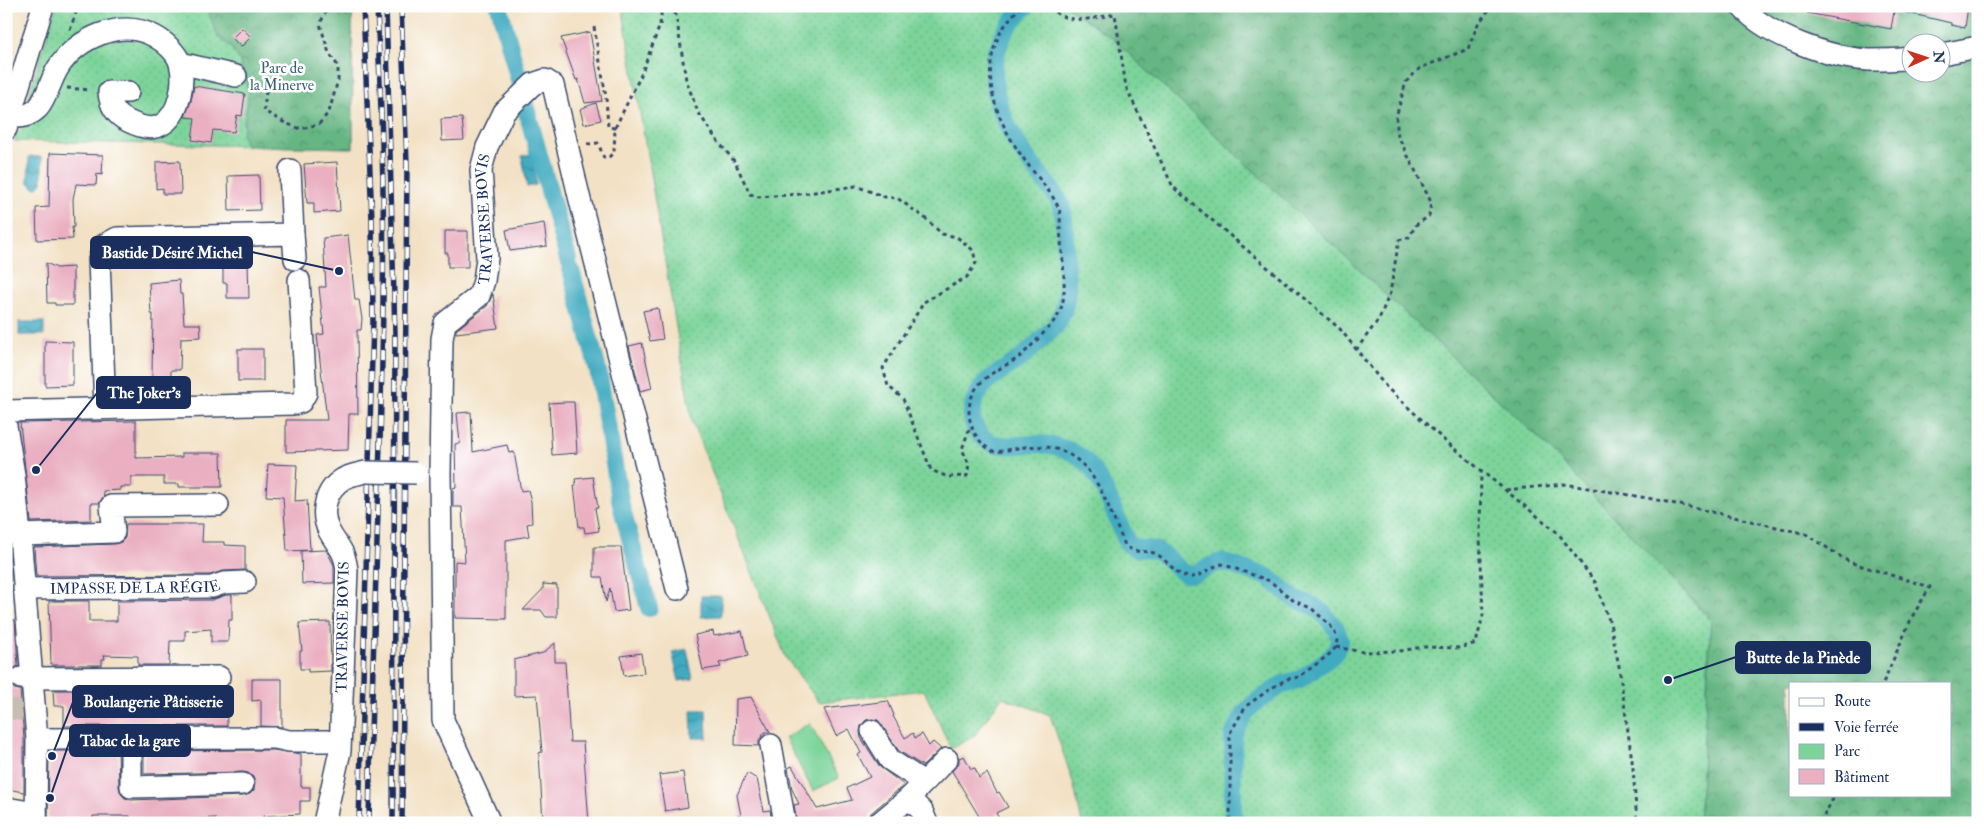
<svg xmlns="http://www.w3.org/2000/svg" width="1984" height="829" font-family="'IM FELL Double Pica',serif">
	<style>
		.green { fill: url(#green-dots); stroke: #4c827c }
		.forest { fill: url(#forest-crowns); stroke: #407270; fill-rule: evenodd }
		.pitch { fill: #7cd49a; stroke: #4c827c }
		.water { fill: url(#water-waves); stroke: #2e6c8f }
		.lines { fill: none; stroke-linecap: round; stroke-linejoin: round }
		.canal { stroke: #41aac0; stroke-width: 18 }
		.building { fill: #eab0c2 }
		.minor-tunnel { stroke: #c7bdb0; stroke-width: 21; stroke-dasharray: 21 11; stroke-linecap: butt }
		.minor-casing { stroke: #3b4a6d; stroke-width: 24 }
		.path { stroke: #3b4a6d; stroke-width: 3; stroke-dasharray: 4 4; stroke-linecap: butt }
		.minor { stroke: #fff; stroke-width: 21 }
		.rail-casing { stroke: #1b2f5e; stroke-width: 5.5 }
		.rail { stroke: #fff; stroke-width: 4; stroke-dasharray: 11; stroke-linecap: butt }
		.minor-bridge-casing { stroke: #3b4a6d; stroke-width: 24; stroke-linecap: butt }
		.minor-bridge { stroke: #fff; stroke-width: 21 }
		.labels { text-anchor: middle; dominant-baseline: central; stroke-width: 5; stroke-linejoin: round; paint-order: stroke }
		.park-label { font-size: 15px; fill: #386170; stroke: #fff }
		.street-label { font-size: 15px; fill: #1b2f5e; stroke: #fff }
		.leader { fill: none; stroke: #1b2f5e; stroke-width: 2 }
		.callout-dot { fill: #1b2f5e; stroke: #fff; stroke-width: 2 }
		.callout { fill: #1b2f5e; stroke: #1b2f5e; stroke-width: 2 }
		.callout-label { font-size: 16px; text-anchor: middle; font-weight: bold; fill: #fff }
	</style>
	<defs>
		<pattern id="green-dots" width="8" height="8" patternUnits="userSpaceOnUse" patternTransform="scale(1.25)"><rect width="8" height="8" fill="#7cd49a"/><path d="M2 2h.1M6 6h.1" fill="none" stroke="#6bb687" stroke-width="1.8" stroke-linecap="round"/></pattern>
		<pattern id="forest-crowns" width="20" height="18" patternUnits="userSpaceOnUse" patternTransform="scale(1.25)"><rect width="20" height="18" fill="#65b682"/><path d="M2 6a3 3 0 1 1 6 0M12 15a3 3 0 1 1 6 0" fill="none" stroke="#52946e"/></pattern>
		<pattern id="water-waves" width="16" height="10" patternUnits="userSpaceOnUse" patternTransform="scale(1.25)"><rect width="16" height="10" fill="#41aac0"/><path d="M0 5q4-4 8 0t8 0" fill="none" stroke="#368b9f"/></pattern>
	</defs>
	<rect width="100%" height="100%" fill="#fff"/>
	<filter id="ink" filterUnits="userSpaceOnUse"><feTurbulence type="fractalNoise" baseFrequency=".02" numOctaves="2"/><feDisplacementMap in="SourceGraphic" scale="10" xChannelSelector="R" yChannelSelector="G"/><feConvolveMatrix kernelMatrix="1 2 1 2 8 2 1 2 1" color-interpolation-filters="sRGB"/></filter>
	<filter id="wash" filterUnits="userSpaceOnUse"><feTurbulence type="fractalNoise" baseFrequency=".0096" numOctaves="4" result="noise"/><feDisplacementMap in="SourceGraphic" scale="20" xChannelSelector="R" yChannelSelector="G"/><feGaussianBlur stdDeviation="1.12" result="paint"/><feColorMatrix in="noise" values="0 0 0 0 0 0 0 0 0 0 0 0 0 0 0 0 0 1.4 0 .05"/><feComposite in="paint" operator="in"/></filter>
	<g filter="url(#wash)">
		<rect width="100%" height="100%" fill="#f2e1c4"/>
		<g class="green">
			<polygon points="56,6 352,6 353,148 14,141 17,132 43,113 28,98"/>
			<polygon points="622,6 1066,6 1111,37 1541,440 1711,620 1699,823 1082,823 1073,782 1050,715 1002,697 974,736 951,749 924,690 819,702 786,658 692,422"/>
		</g>
		<g class="forest">
			<polygon points="210,6 352,6 353,148 247,146 242,136 249,93 239,59 229,45 218,37 208,11"/>
			<path d="M 1066,6 L 1978,6 L 1978,823 L 1699,823 L 1711,620 L 1541,440 L 1111,37 ZM 1912,42 L 1942,42 L 1942,72 L 1912,72 ZM 1790,683 L 1950,683 L 1950,795 L 1790,795 Z"/>
		</g>
		<polygon class="pitch" points="810,723 839,778 813,791 785,738"/>
		<g class="water">
			<polygon points="531,154 536,185 527,187 522,156"/>
			<polygon points="29,156 42,157 42,183 37,188 33,187 28,182"/>
			<rect x="19" y="322" width="25" height="13"/>
			<polygon points="701,596 721,596 721,616 701,617"/>
			<polygon points="687,649 693,679 679,681 672,652"/>
			<polygon points="691,710 706,710 707,738 692,738"/>
		</g>
		<g class="lines">
			<g class="canal">
				<polyline points="499,6 520,84"/>
				<path d="M 1026,6 C 1019,14 1011,21 1006,30 C 979,75 1002,124 1030,162 C 1039,175 1055,191 1061,205 C 1066,217 1065,250 1066,265 C 1068,286 1068,306 1057,324 C 1055,327 1022,358 1019,360 C 999,373 978,382 973,407 C 972,413 971,419 974,425 C 987,455 1016,443 1041,444 C 1056,445 1071,450 1083,459 C 1102,474 1117,520 1127,542 C 1136,554 1148,545 1159,552 C 1168,558 1176,567 1184,573 C 1197,578 1209,563 1223,562 L 1268,577 L 1296,600 L 1312,605 L 1323,613 L 1336,629 L 1340,640 L 1336,651 L 1331,657 L 1300,679 L 1283,684 L 1255,703 L 1245,713 L 1233,736 L 1233,823"/>
				<polyline points="524,101 568,259"/>
				<polyline points="571,270 598,370 621,505 649,608"/>
			</g>
		</g>
		<g id="blocks">
			<g class="building">
				<polygon points="1807,6 1895,6 1891,29 1807,13"/>
				<polygon points="1905,6 1968,6 1965,28 1951,25 1951,23 1904,12"/>
				<polygon points="242,28 251,37 241,47 232,38"/>
				<polygon points="590,32 602,101 585,103 578,79 576,80 561,38"/>
				<polygon points="194,86 245,94 242,116 237,115 234,132 213,130 211,143 192,140 195,118 185,117 191,101"/>
				<polygon points="596,103 601,120 584,124 580,109"/>
				<polygon points="462,118 464,140 442,141 441,119"/>
				<polygon points="50,153 103,155 102,175 97,174 96,185 76,184 73,199 74,227 72,227 73,239 37,240 36,208 49,207"/>
				<polygon points="180,161 181,194 163,194 163,188 156,189 156,162"/>
				<polygon points="337,162 340,211 314,213 314,203 307,203 304,164"/>
				<polygon points="259,175 260,210 229,211 228,176"/>
				<polygon points="544,223 547,246 510,251 506,230"/>
				<polygon points="445,231 468,231 468,267 448,267 448,253 445,253"/>
				<polygon points="348,235 355,300 359,300 362,319 361,330 357,330 358,414 349,414 348,450 286,452 286,420 327,420 317,335 324,334 319,287 326,287 323,238"/>
				<polygon points="46,263 57,268 73,267 73,305 55,305 55,303 47,303"/>
				<polygon points="248,263 249,298 227,298 227,283 223,283 223,264"/>
				<polygon points="179,280 180,294 182,294 184,324 200,324 201,337 181,338 180,370 171,370 171,378 152,377 153,314 151,314 149,283"/>
				<polygon points="493,294 498,328 456,333 456,330 487,306"/>
				<polygon points="658,308 663,339 650,341 643,311"/>
				<polygon points="45,341 73,342 73,385 45,386"/>
				<polygon points="642,343 652,388 640,391 629,346"/>
				<rect x="238" y="349" width="25" height="32"/>
				<polygon points="565,402 574,402 577,453 552,455 549,403"/>
				<polygon points="471,412 473,452 507,445 509,453 514,452 521,491 528,490 531,501 532,523 527,524 529,536 506,540 506,619 455,618 455,561 465,562 462,507 453,507 453,488 456,487 455,444 460,443 457,413"/>
				<polygon points="136,421 136,458 182,457 182,453 221,453 222,487 179,487 179,484 164,484 164,477 131,477 131,487 120,487 120,490 103,491 104,496 99,503 91,503 91,520 31,522 20,423"/>
				<polygon points="268,464 297,465 295,501 307,500 310,550 287,551 283,497 266,496"/>
				<polygon points="593,477 598,508 595,508 599,531 585,533 584,527 579,527 574,485 576,485 575,479"/>
				<polygon points="6,523 8,536 11,581 6,581"/>
				<polygon points="126,524 203,524 202,542 224,542 224,545 245,546 245,570 223,571 210,575 36,576 34,547 115,544 121,542 125,538"/>
				<polygon points="594,547 621,547 629,610 614,612 610,588 606,602 602,577 594,577"/>
				<polygon points="326,550 334,565 334,583 302,584 301,551"/>
				<polygon points="543,584 557,585 557,617 546,617 541,610 523,610 543,589"/>
				<polygon points="226,595 232,595 232,620 229,620 228,642 211,642 211,629 185,631 185,641 170,641 169,665 138,665 138,656 104,655 105,659 102,659 102,665 51,665 49,601 89,601 89,621 117,621 117,601 212,600"/>
				<polygon points="6,620 15,620 18,666 10,671 9,679 11,685 14,689 20,690 24,739 24,792 6,789"/>
				<polygon points="330,622 331,671 308,672 308,669 300,669 300,651 302,651 299,623"/>
				<polygon points="713,631 714,636 742,631 748,656 719,663 721,667 703,670 695,635"/>
				<polygon points="555,643 555,662 565,662 570,742 583,742 589,823 543,823 539,753 542,752 537,695 514,696 514,660 543,653"/>
				<polygon points="641,653 644,673 624,676 621,656"/>
				<polygon points="252,679 282,679 282,727 261,726 261,700 252,701"/>
				<polygon points="226,688 227,726 64,726 64,706 54,706 53,690 170,690 170,699 196,698 196,692"/>
				<polygon points="751,697 770,732 765,732 759,740 759,746 735,745 736,699"/>
				<polygon points="888,701 894,715 893,716 905,738 913,733 915,738 922,734 929,746 933,742 941,749 923,766 899,751 878,720 872,719 866,720 861,726 860,732 861,738 880,767 904,785 871,813 867,823 797,823 794,805 799,804 792,789 788,768 792,766 817,809 852,800 847,788 870,777 858,755 861,753 849,729 836,736 824,709"/>
				<polygon points="274,750 301,754 301,787 310,787 310,801 300,801 300,814 263,816 264,822 215,822 215,818 179,820 179,823 130,823 130,816 93,816 94,823 48,823 49,751 118,751 119,787 121,794 125,798 131,800 243,796 250,794 254,790 255,783 253,777 248,773 243,772 144,774 144,751"/>
				<polygon points="964,756 971,769 975,768 979,778 987,773 997,793 999,792 1008,807 996,813 1001,823 983,823 952,771 959,763 959,758"/>
				<polygon points="683,772 688,807 665,811 659,775"/>
				<polygon points="747,773 757,779 764,811 770,810 772,823 739,823 738,816 741,816 737,795"/>
			</g>
		</g>
	</g>
	<g filter="url(#ink)">
		<use href="#blocks" fill-opacity="0" stroke="#3b4a6d" stroke-width="1"/>
		<g class="lines">
			<polyline class="minor-tunnel" points="6,708 24,711"/>
			<g class="minor-casing">
				<g id="minor">
					<path d="M 1741,6 C 1767,36 1830,58 1869,60 C 1883,60 1898,60 1912,58"/>
					<polyline points="1942,54 1978,47"/>
					<polyline points="180,63 236,76"/>
					<path d="M 10,117 C 20,118 30,116 38,108 C 46,100 51,79 58,68 C 77,38 121,18 154,36 C 164,41 177,53 180,63 C 185,82 180,115 161,125 C 151,131 138,126 128,121 C 116,116 110,105 109,92 L 128,92"/>
					<polyline points="6,129 43,6"/>
					<polyline points="290,170 293,234"/>
					<polyline points="105,408 99,260 104,245 117,238 293,234 295,259"/>
					<polyline points="6,411 294,404 301,402 306,393 299,280"/>
					<polyline points="6,426 14,475 20,535 37,739 36,823"/>
					<polyline points="20,535 114,532 111,506 218,505"/>
					<path id="s1" d="M 24,589 L 212,587 L 224,583 L 245,582"/>
					<polyline points="21,678 219,677"/>
					<polyline points="872,731 890,760 924,782"/>
					<polyline points="131,738 131,787 243,784"/>
					<polyline points="37,739 275,738 289,741 327,741"/>
					<polyline points="771,745 785,823"/>
					<polyline points="909,798 922,811 927,823"/>
					<polyline points="6,808 36,813"/>
					<path d="M 324,823 L 340,751 L 347,570 C 344,548 338,548 329,531 C 320,513 325,490 343,479 C 350,475 358,474 366,472"/>
					<path id="s2" d="M 490,823 L 443,720 L 440,474 L 442,339 L 445,323 L 479,296 L 484,281 L 487,258 L 481,170 L 487,147 L 504,112 L 533,84 L 545,80 L 553,85 L 579,196 L 677,589"/>
					<polyline points="879,823 909,798 947,759"/>
				</g>
			</g>
			<g class="path">
				<polyline points="670,6 676,15 686,80 698,112 716,139 735,162 750,194 759,197 801,194 856,186 885,197 897,198 925,218 942,234 957,237 973,250 976,263 967,277 924,302 883,368 888,386 903,399 931,470 948,477 967,476 969,464 962,449 970,427"/>
				<path d="M 1021,6 C 1012,16 1002,27 997,40 C 979,83 1001,128 1026,162 C 1037,177 1052,192 1059,209 C 1061,214 1060,222 1060,228 C 1061,249 1065,270 1064,292 C 1064,299 1061,311 1057,317 C 1050,327 1028,350 1018,358 C 1004,367 988,373 978,386 C 960,408 971,442 995,452 C 1005,451 1015,448 1025,447 C 1092,440 1103,498 1125,545 C 1137,556 1146,548 1158,555 C 1169,562 1176,576 1190,577 C 1200,578 1211,566 1222,564 L 1270,581 L 1294,601 L 1311,608 L 1330,625 L 1335,633 L 1337,640 L 1336,647 L 1331,653 L 1299,677 L 1287,679 L 1270,689 L 1246,706 L 1230,733 L 1230,823"/>
				<path d="M 1050,6 C 1064,27 1095,18 1115,14 L 1126,87 L 1173,187 L 1340,329 L 1387,388 L 1445,441 L 1558,533 L 1595,582 L 1610,623 L 1619,666 L 1633,768 L 1637,823"/>
				<polyline points="594,27 606,97 608,127 615,128"/>
				<polyline points="70,30 76,12 81,6"/>
				<polyline points="67,88 91,90"/>
				<polyline points="266,91 264,111 285,123 301,129 319,124 329,112 338,80 338,66 329,53 320,24 328,6"/>
				<polyline points="587,144 598,143 604,158 609,157 614,152 615,128 641,75 660,25 662,6"/>
				<polyline points="1356,350 1379,319 1390,293 1399,240 1409,237 1416,225 1429,216 1431,202 1398,136 1396,117 1406,82 1420,68 1468,49 1478,24 1492,6"/>
				<polyline points="1506,490 1564,484 1653,499 1721,514 1806,534 1849,562 1930,587 1912,617 1883,683"/>
				<polyline points="1336,647 1363,652 1400,651 1423,647 1460,648 1476,643 1483,615 1480,534 1481,471"/>
				<polyline points="1820,823 1835,795"/>
			</g>
			<use href="#minor" class="minor"/>
			<g class="rail-casing">
				<g id="rail">
					<polyline points="386,6 395,334 393,823"/>
					<polyline points="401,6 407,164 402,823"/>
					<polyline points="359,823 373,320 372,220 363,6"/>
					<path d="M 369,823 C 372,649 381,475 383,302 C 385,203 381,105 377,6"/>
				</g>
			</g>
			<use href="#rail" class="rail"/>
			<g class="minor-bridge-casing">
				<polyline id="minor-bridge" points="366,472 416,473"/>
			</g>
			<use href="#minor-bridge" class="minor-bridge"/>
		</g>
	</g>
	<g class="labels">
		<g class="park-label">
			<text x="282" y="68">Parc de<tspan x="282" dy="17">la Minerve</tspan></text>
		</g>
		<g class="street-label">
			<text stroke="none"><textPath href="#s2" startOffset="632">TRAVERSE BOVIS</textPath></text>
			<text stroke="none"><textPath href="#s1" startOffset="111">IMPASSE DE LA RÉGIE</textPath></text>
			<text transform="translate(343 627) rotate(-89)">TRAVERSE BOVIS</text>
		</g>
	</g>
	<path class="leader" d="M339 271L252 252M36 470L97 393M1668 680L1736 657M52 756L73 702M50 798L70 740"/>
	<g class="callout-dot">
		<circle cx="339" cy="271" r="5"/>
		<circle cx="36" cy="470" r="5"/>
		<circle cx="1668" cy="680" r="5"/>
		<circle cx="52" cy="756" r="5"/>
		<circle cx="50" cy="798" r="5"/>
	</g>
	<g class="callout">
		<rect x="91" y="237" width="161" height="31" rx="5"/>
		<rect x="97" y="377" width="93" height="31" rx="5"/>
		<rect x="1736" y="642" width="134" height="31" rx="5"/>
		<rect x="73" y="686" width="160" height="31" rx="5"/>
		<rect x="70" y="725" width="120" height="31" rx="5"/>
	</g>
	<g class="callout-label">
		<text x="172" y="258">Bastide Désiré Michel</text>
		<text x="144" y="398">The Joker's</text>
		<text x="1803" y="663">Butte de la Pinède</text>
		<text x="153" y="707">Boulangerie Pâtisserie</text>
		<text x="130" y="746">Tabac de la gare</text>
	</g>
	<rect width="1984" height="829" fill="none" stroke="#fff" stroke-width="25"/>
	<rect x="1789" y="682" width="162" height="115" fill="#ffffff" stroke="#a4acbf"/>
	<rect x="1799" y="698" width="25" height="8" fill="#ffffff" stroke="#a4acbf"/>
	<text x="1834" y="706" font-size="15" fill="#1b2f5e">Route</text>
	<rect x="1799" y="723" width="25" height="8" fill="#1b2f5e" stroke="#a4acbf"/>
	<text x="1834" y="732" font-size="15" fill="#1b2f5e">Voie ferrée</text>
	<rect x="1799" y="744" width="25" height="15" fill="#7cd49a" stroke="#a4acbf"/>
	<text x="1834" y="756" font-size="15" fill="#1b2f5e">Parc</text>
	<rect x="1799" y="769" width="25" height="15" fill="#eab0c2" stroke="#a4acbf"/>
	<text x="1834" y="782" font-size="15" fill="#1b2f5e">Bâtiment</text>
	<g transform="translate(1926 58) rotate(87)"><circle r="24" fill="#ffffff" stroke="#a4acbf"/>
	<path d="M0-4L9 19L0 12L-9 19Z" fill="#c8321e"/>
	<text y="-8" font-size="14" font-weight="bold" text-anchor="middle" fill="#1b2f5e">N</text>
	</g>
</svg>
